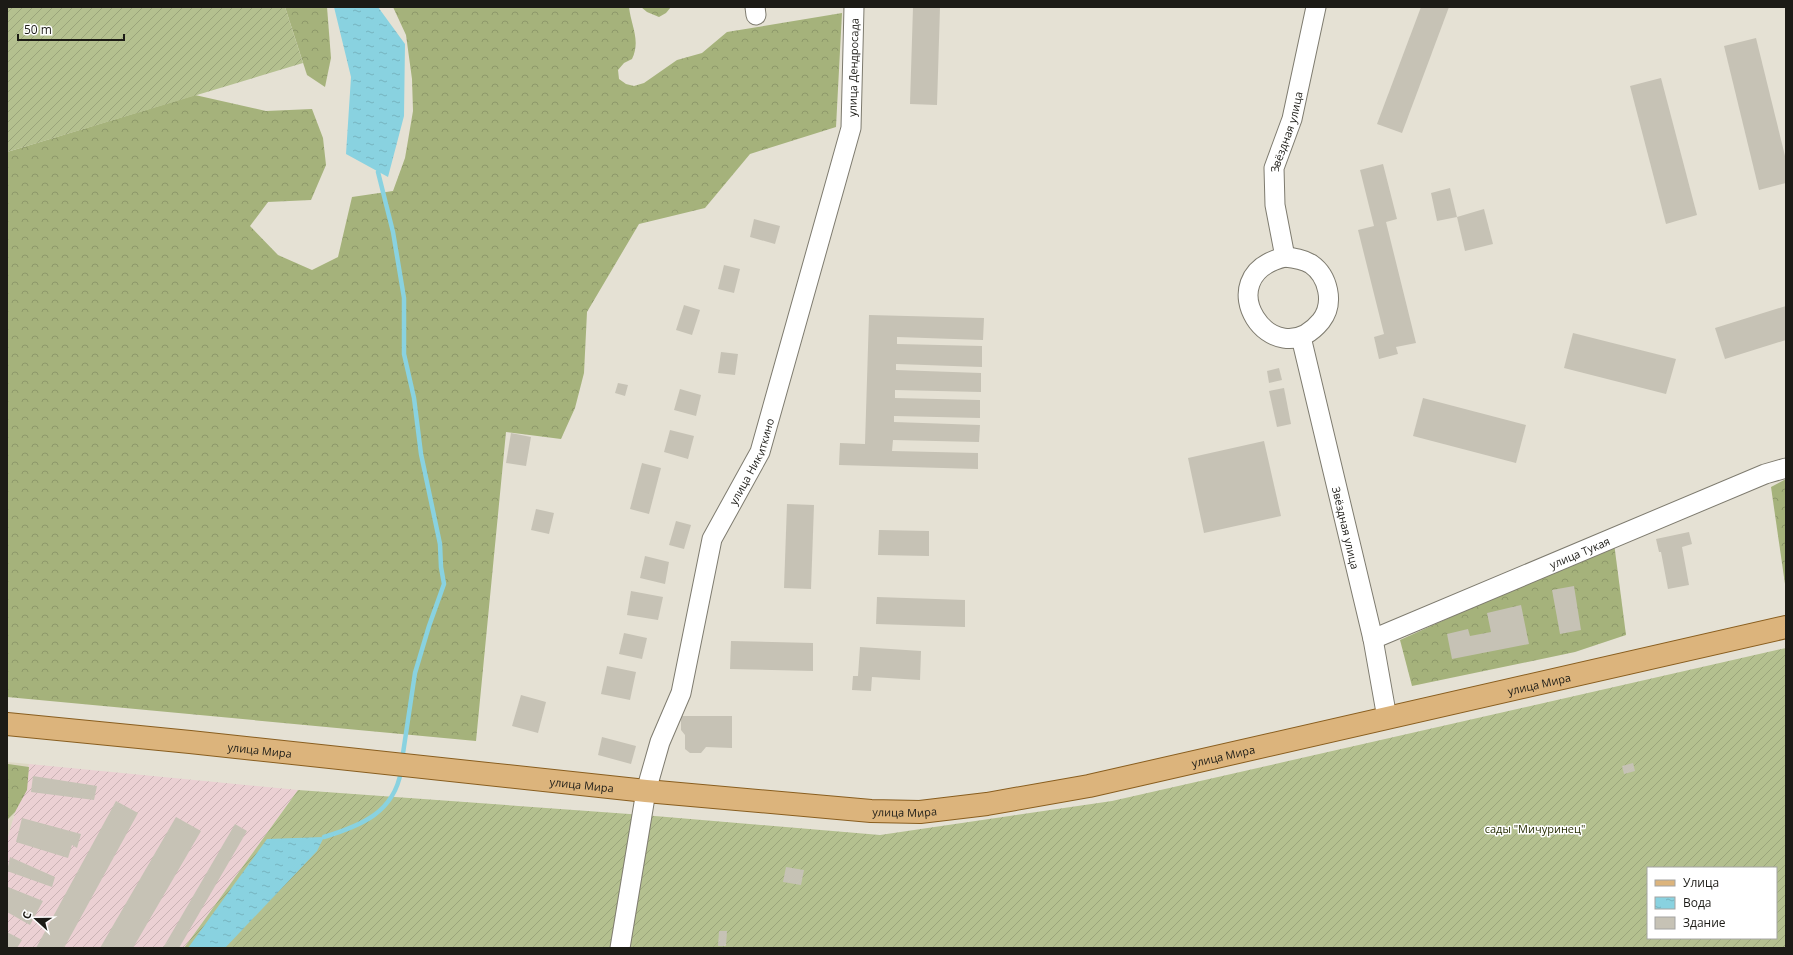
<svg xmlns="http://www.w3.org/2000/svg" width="1793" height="955" font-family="'Open Sans',sans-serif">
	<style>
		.industrial { fill: url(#industrial-furrows) }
		.built { fill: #ddd7c3 }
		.forest { fill: url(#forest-crowns) }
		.garden { fill: url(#garden-furrows); fill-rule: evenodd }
		.water { fill: url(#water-ripples) }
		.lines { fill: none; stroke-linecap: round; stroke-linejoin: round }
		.stream { stroke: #89d2e0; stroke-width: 4.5 }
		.building { fill: #c6c2b5 }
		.minor-casing { stroke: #7e7b6f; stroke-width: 21 }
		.major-casing { stroke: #895e1f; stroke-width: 24 }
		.minor { stroke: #fff; stroke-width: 19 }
		.major { stroke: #dcb47c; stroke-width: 22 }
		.labels { text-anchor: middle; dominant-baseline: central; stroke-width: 3; stroke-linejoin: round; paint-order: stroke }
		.street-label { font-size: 11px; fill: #1c1b16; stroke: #fff }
		.park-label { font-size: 11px; fill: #282f04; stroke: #fff }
	</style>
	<defs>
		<pattern id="industrial-furrows" width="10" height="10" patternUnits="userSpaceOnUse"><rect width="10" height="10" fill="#ebd0d3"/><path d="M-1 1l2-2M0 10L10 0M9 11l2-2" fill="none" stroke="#c9b2b4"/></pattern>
		<pattern id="forest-crowns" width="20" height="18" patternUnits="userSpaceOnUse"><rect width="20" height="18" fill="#a5b27b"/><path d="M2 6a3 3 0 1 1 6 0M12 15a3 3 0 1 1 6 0" fill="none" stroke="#8d986a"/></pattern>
		<pattern id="garden-furrows" width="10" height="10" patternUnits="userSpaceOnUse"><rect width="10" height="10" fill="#b4c08f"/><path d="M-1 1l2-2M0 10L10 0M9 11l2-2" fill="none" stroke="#9aa47b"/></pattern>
		<pattern id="water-ripples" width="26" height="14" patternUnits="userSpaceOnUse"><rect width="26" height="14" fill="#89d2e0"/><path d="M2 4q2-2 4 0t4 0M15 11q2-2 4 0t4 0" fill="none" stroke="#76b4bf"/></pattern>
	</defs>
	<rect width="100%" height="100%" fill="#e5e1d4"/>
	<polygon class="industrial" points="29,764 298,790 184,948 7,948 7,840"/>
	<polygon class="built" points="7,762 29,764 7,840"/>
	<g class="forest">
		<polygon points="285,7 327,7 331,58 325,87 307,75"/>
		<path d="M 393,7 L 629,7 C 631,26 641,40 632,59 L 624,63 L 618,70 L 619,79 L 626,84 L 634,86 L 644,83 L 677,60 L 702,53 L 727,32 L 842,13 L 836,127 L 750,154 L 705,208 L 639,224 L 587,312 L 584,373 L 575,408 L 561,439 L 506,432 L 476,741 L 7,697 L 7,152 L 195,95 L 266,111 L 312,109 L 323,138 L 326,165 L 311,200 L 268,202 L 250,226 L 278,255 L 312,270 L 338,257 L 352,197 L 393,191 L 405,158 L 413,111 L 412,79 L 406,35 Z"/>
		<polygon points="641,7 671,7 666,13 659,17 647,12"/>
		<polygon points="1786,479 1786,591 1771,487"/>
		<polygon points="1614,543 1626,635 1575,652 1412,686 1400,640"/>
		<polygon points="8,764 29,767 27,790 15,812 7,820 7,765"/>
	</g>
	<g class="garden">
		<polygon points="7,7 285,7 303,63 7,152"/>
		<path d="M 1786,648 L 1786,948 L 184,948 L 298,790 L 643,815 L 880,835 L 1112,801 ZM 1648,868 L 1776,868 L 1776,938 L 1648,938 Z"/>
	</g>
	<g class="water">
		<polygon points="334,7 378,7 405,44 404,116 388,177 346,154 351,77"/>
		<polygon points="324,837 317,851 225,948 188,948 267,839"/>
	</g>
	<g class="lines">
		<g class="stream">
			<polyline points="378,172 393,232 404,298 404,354 414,398 421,454 440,544 441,567 444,584 429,626 415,673 402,760"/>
			<path d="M 324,837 C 360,826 394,813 401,771"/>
		</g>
	</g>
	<g class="building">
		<polygon points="913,7 940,7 937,105 910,104"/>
		<polygon points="1421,7 1449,7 1402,133 1377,124"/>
		<polygon points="1756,38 1786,160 1786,183 1759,190 1724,46"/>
		<polygon points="1661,78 1697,215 1666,224 1630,86"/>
		<polygon points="1383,164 1397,219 1386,222 1416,343 1396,347 1398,354 1379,359 1374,337 1384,334 1358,230 1374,226 1360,170"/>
		<polygon points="1450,188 1457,217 1437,221 1431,193"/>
		<polygon points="1484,209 1493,244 1465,251 1457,217"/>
		<polygon points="754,219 780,226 775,244 750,237"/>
		<polygon points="724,265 740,269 734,293 718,289"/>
		<polygon points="684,305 700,310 692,335 676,330"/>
		<polygon points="1786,306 1786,340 1725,359 1715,328"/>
		<polygon points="869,315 984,318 983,340 897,337 897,344 982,346 982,367 896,364 896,370 981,373 981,392 895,390 895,398 980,400 980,418 894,416 894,422 980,425 979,442 893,440 892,451 978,453 978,469 839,465 840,443 865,444"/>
		<polygon points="1573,333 1676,359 1666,394 1564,368"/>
		<polygon points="721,352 738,354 735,375 718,373"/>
		<polygon points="1279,368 1282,380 1269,383 1267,371"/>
		<polygon points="618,383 628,385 625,396 615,393"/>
		<polygon points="1284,388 1291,424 1277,427 1269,391"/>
		<polygon points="680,389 701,395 696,416 674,410"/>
		<polygon points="1423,398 1526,425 1516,463 1413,436"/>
		<polygon points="670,430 694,436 688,459 664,452"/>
		<polygon points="511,433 531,437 526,466 506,463"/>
		<polygon points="1264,441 1281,516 1204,533 1188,458"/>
		<polygon points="642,463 661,468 649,514 630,509"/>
		<polygon points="787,504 814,505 811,589 784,588"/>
		<polygon points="536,509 554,513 549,534 531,530"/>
		<polygon points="676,521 691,525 684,549 669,545"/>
		<polygon points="879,530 929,531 929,556 878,555"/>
		<polygon points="1689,532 1692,544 1682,547 1689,585 1668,589 1661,552 1659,552 1656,539"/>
		<polygon points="645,556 669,562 665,584 640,578"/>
		<polygon points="1574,586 1581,630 1560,634 1552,590"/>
		<polygon points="631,591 663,597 658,620 627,615"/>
		<polygon points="877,597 965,600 965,627 876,624"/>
		<polygon points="1521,605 1529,644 1452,659 1447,634 1468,629 1470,636 1491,632 1487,613"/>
		<polygon points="624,633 647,638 642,659 619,654"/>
		<polygon points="731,641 813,643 813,671 730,669"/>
		<polygon points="860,647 921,651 920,680 872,677 871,691 852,690 853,676 858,676"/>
		<polygon points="607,666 636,672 630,700 601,694"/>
		<polygon points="521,695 546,702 538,733 512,726"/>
		<polygon points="681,716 732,716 732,748 706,747 701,753 690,753 685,749 685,735 681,730"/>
		<polygon points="602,737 636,746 631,764 598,755"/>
		<polygon points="1633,763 1635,771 1624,774 1622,766"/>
		<polygon points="33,776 97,786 94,800 31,792"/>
		<polygon points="116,801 138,813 64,948 36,948"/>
		<polygon points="176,817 201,831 133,948 100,948"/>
		<polygon points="22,818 81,834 77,848 72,845 68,858 16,842"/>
		<polygon points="235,824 247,831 179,948 163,948"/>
		<polygon points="10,857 55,877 52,887 7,871"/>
		<polygon points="786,867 804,870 801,885 783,882"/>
		<polygon points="8,887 43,901 30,925 7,912"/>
		<polygon points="719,931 727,931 726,946 718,946"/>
		<polygon points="7,932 22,940 17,948 7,948"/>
	</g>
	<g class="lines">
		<g class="minor-casing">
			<g id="minor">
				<polyline points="755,7 756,15"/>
				<path id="s1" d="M 1285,257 L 1275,205 L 1274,168 L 1292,119 L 1316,7"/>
				<path d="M 1285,257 C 1294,258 1303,259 1311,264 C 1328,276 1335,303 1321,321 C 1273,379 1205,276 1285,257 Z"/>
				<path id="s2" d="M 1301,337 L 1373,639 L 1387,718"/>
				<path id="s3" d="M 1373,639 L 1765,474 L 1786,468"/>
				<path id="s4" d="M 620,948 L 646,791 L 660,742 L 681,693 L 712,539 L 760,452 L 851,128 L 854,7"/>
			</g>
		</g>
		<g class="major-casing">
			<g id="major">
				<path id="s5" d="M 7,724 L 190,742 L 646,791 L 871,811 L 920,812 L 987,804 L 1089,786 L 1786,627"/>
			</g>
		</g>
		<use href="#minor" class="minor"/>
		<use href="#major" class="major"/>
	</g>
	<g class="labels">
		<g class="street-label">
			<text stroke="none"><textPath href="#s4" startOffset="917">улица Дендросада</textPath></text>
			<text stroke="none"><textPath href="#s1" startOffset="128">Звёздная улица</textPath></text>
			<text stroke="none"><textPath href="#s4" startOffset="508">улица Никиткино</textPath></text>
			<text stroke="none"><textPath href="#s2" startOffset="196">Звёздная улица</textPath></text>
			<text stroke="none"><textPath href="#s3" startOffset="224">улица Тукая</textPath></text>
			<text stroke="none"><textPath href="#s5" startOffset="1550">улица Мира</textPath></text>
			<text stroke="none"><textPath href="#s5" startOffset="254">улица Мира</textPath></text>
			<text stroke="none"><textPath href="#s5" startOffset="1226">улица Мира</textPath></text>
			<text stroke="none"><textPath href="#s5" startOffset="578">улица Мира</textPath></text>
			<text stroke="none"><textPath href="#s5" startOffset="902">улица Мира</textPath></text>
		</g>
		<g class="park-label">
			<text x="1535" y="828">сады "Мичуринец"</text>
		</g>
	</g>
	<rect width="1793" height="955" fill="none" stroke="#1c1b16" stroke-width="16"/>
	<rect x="1647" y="867" width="130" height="72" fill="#ffffff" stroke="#a4a4a2"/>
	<rect x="1655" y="880" width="20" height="6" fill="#dcb47c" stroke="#a4a4a2"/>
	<text x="1683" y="887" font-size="12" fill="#1c1b16">Улица</text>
	<rect x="1655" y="897" width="20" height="12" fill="url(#water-ripples)" stroke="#a4a4a2"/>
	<text x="1683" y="907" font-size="12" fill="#1c1b16">Вода</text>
	<rect x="1655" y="917" width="20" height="12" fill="#c6c2b5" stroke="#a4a4a2"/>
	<text x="1683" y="927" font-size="12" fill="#1c1b16">Здание</text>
	<g transform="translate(36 919) rotate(291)" stroke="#ffffff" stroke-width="3" paint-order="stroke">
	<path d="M0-3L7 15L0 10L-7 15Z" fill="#1c1b16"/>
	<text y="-6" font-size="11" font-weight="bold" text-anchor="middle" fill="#1c1b16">С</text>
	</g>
	<path d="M18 34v6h106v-6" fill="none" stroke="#1c1b16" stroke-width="2"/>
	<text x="24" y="34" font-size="12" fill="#1c1b16" stroke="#ffffff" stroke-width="3" paint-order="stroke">50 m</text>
</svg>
